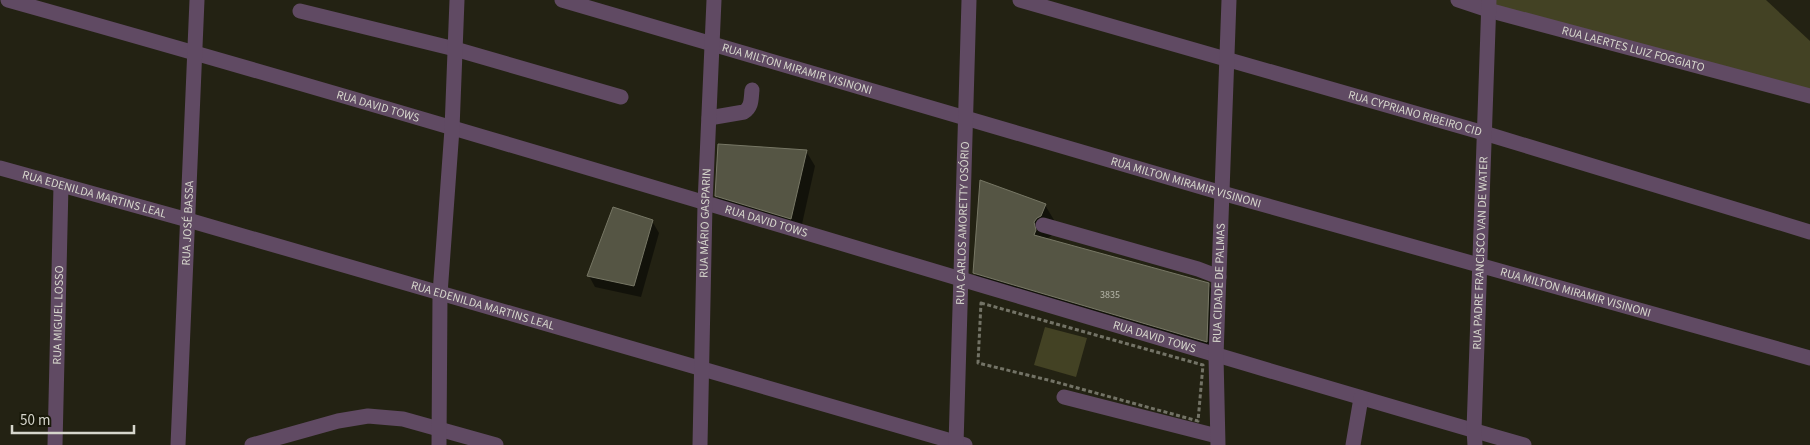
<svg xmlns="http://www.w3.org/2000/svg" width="1810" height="445" font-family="'Source Sans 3',sans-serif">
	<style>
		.green { fill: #434224 }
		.shadow { fill: #0007 }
		.building { fill: #554; stroke: #777765 }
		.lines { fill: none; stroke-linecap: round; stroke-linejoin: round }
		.path { stroke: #737366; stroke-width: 3; stroke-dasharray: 4 2.5; stroke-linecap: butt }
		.minor { stroke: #604a63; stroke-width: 15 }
		.labels { text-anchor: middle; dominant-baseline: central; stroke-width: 4; stroke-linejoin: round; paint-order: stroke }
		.number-label { font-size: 10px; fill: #b6b6aa }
		.street-label { font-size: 12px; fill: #d6d6cc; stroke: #19190a }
	</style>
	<rect width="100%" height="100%" fill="#232213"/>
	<g class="green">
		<polygon points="1496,0 1766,0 1810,41 1810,92 1496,10"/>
		<polygon points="1045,327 1087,338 1076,377 1034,365"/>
	</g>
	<g class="shadow">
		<polygon points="806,151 815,166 800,233 725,211 716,196"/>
		<polygon points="1045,205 1057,225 1052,235 1046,240 1208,284 1220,304 1218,361 985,292 974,272"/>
		<polygon points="652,221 659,233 641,297 595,287 589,276"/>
	</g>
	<g class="building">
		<polygon points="718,144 807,150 791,219 715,196"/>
		<polygon points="980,180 1046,204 1041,216 1037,218 1034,222 1036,230 1034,235 1209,283 1207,342 973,273"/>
		<polygon points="613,207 653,220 634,286 587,276"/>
	</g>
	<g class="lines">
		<polygon class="path" points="981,303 1203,365 1198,421 1052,381 978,363"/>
		<g class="minor">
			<path id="s1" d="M 8,0 C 515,142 1018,299 1524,445"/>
			<path id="s2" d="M 562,0 L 1222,193 L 1810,358"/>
			<path id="s3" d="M 1020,0 L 1484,133 L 1810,232"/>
			<path id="s4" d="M 1458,0 L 1488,10 L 1810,96"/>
			<polyline points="300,11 455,49 621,97"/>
			<path d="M 709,118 L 744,112 C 752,107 751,99 752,90"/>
			<path id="s5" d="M 0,168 L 188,220 L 965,445"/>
			<polyline points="1043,225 1198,269 1219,277"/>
			<polyline points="1064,397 1217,436"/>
			<path id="s6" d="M 55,445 L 61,185"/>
			<path id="s7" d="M 178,445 L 197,0"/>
			<polyline points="252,445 338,421 368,416 403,419 496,445"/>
			<polyline points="439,445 440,294 452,129 457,0"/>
			<path id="s8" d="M 700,445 L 705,204 L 714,0"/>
			<path id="s9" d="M 956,445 L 969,0"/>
			<path id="s10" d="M 1218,445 L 1216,356 L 1229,0"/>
			<polyline points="1353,445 1361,398"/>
			<path id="s11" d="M 1475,445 L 1474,430 L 1489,0"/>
		</g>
	</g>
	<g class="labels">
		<g class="number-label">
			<text x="1110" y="295">3835</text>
		</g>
		<g class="street-label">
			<text stroke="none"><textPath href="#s4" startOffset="182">RUA LAERTES LUIZ FOGGIATO</textPath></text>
			<text stroke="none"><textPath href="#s2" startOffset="245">RUA MILTON MIRAMIR VISINONI</textPath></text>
			<text stroke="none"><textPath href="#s1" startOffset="385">RUA DAVID TOWS</textPath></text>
			<text stroke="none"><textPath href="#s3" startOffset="411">RUA CYPRIANO RIBEIRO CID</textPath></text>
			<text stroke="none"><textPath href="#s2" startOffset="650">RUA MILTON MIRAMIR VISINONI</textPath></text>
			<text stroke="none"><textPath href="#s5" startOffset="98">RUA EDENILDA MARTINS LEAL</textPath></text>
			<text stroke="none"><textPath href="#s8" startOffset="222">RUA MÁRIO GASPARIN</textPath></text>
			<text stroke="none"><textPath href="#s1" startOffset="790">RUA DAVID TOWS</textPath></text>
			<text stroke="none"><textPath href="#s7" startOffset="222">RUA JOSÉ BASSA</textPath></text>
			<text stroke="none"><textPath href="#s9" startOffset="222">RUA CARLOS AMORETTY OSÓRIO</textPath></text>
			<text stroke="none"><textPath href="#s11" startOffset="192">RUA PADRE FRANCISCO VAN DE WATER</textPath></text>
			<text stroke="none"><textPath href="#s10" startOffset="162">RUA CIDADE DE PALMAS</textPath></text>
			<text stroke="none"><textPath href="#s2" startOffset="1055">RUA MILTON MIRAMIR VISINONI</textPath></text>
			<text stroke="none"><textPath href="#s5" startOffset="502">RUA EDENILDA MARTINS LEAL</textPath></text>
			<text stroke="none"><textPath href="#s6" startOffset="130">RUA MIGUEL LOSSO</textPath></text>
			<text stroke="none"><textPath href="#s1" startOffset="1195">RUA DAVID TOWS</textPath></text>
		</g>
	</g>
	<path d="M12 425v8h122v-8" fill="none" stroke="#d6d6cc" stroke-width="2.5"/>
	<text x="20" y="425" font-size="15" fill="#d6d6cc" stroke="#19190a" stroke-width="4" paint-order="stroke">50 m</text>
</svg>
